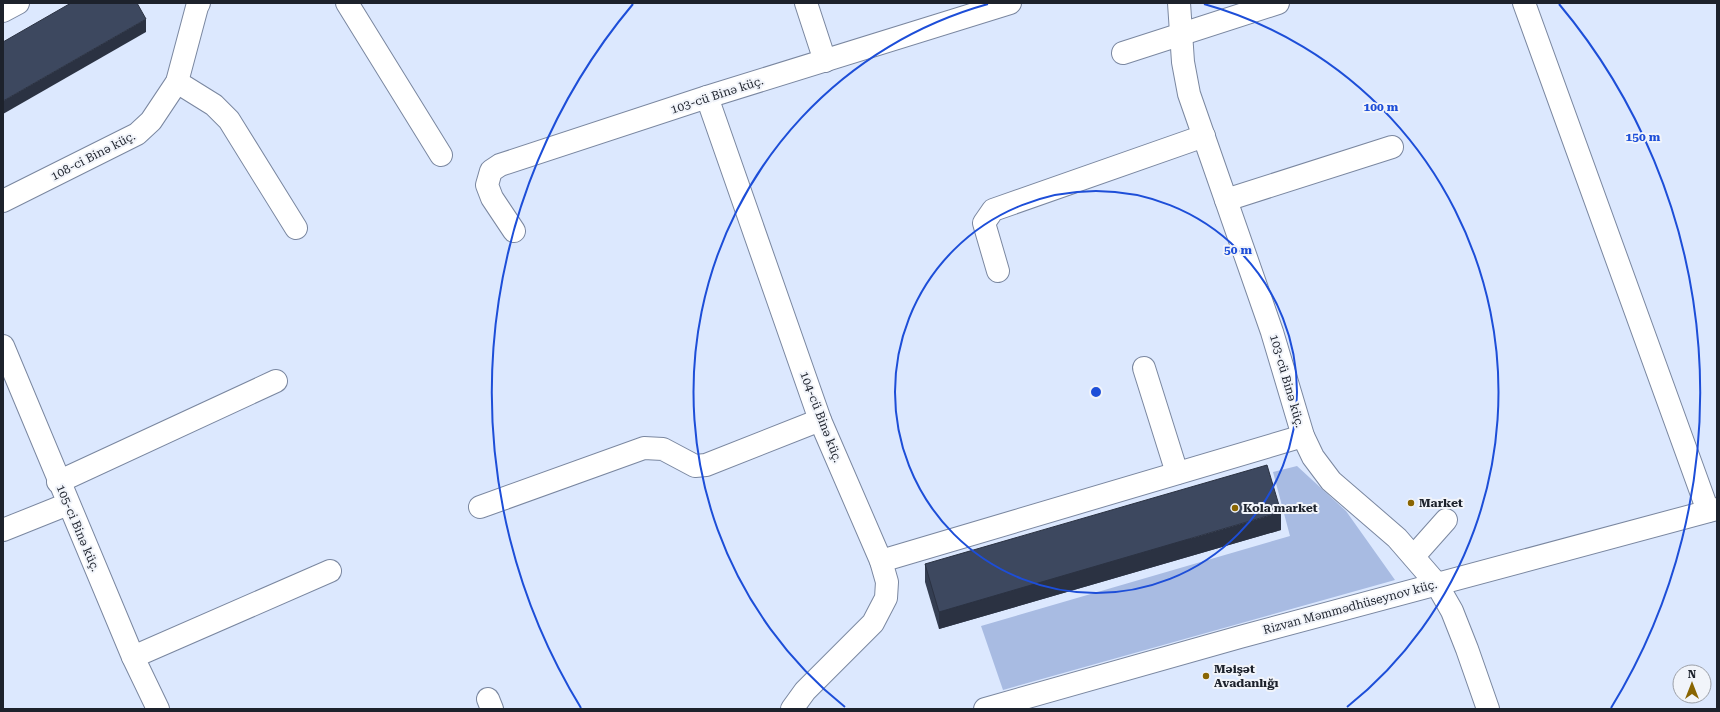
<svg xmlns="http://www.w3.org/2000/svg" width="1720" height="712" font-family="'Roboto Serif',serif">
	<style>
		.green { fill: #a8bbe2 }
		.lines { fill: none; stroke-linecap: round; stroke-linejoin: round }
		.minor-casing { stroke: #7a87a0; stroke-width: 24 }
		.minor { stroke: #fff; stroke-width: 22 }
		.wall { fill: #343e52 }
		.shaded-wall { fill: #2b3242 }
		.building { fill: #3d485f; stroke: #2b3242 }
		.ring { fill: none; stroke: #1d4ed8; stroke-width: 2 }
		.poi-dot { fill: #896502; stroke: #f1f4fa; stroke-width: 1.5 }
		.labels { text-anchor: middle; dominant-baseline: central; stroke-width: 4; stroke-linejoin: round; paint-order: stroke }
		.street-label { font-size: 12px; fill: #1d222c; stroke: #f1f4fa }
		.poi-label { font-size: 12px; font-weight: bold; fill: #1d222c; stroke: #f1f4fa; text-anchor: start }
		.centre { fill: #1d4ed8; stroke: #f1f4fa; stroke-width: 2 }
		.ring-label { font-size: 12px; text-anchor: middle; font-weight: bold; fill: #1d4ed8; stroke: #f1f4fa; stroke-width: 4; stroke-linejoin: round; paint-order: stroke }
	</style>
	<rect width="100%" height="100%" fill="#dce8fe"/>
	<polygon class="green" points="1297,466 1346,511 1395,580 1003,690 981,626 1290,536 1273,472"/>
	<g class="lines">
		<g class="minor-casing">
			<g id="minor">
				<polyline points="347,3 441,155"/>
				<polyline points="806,3 825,61"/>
				<polyline points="1179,3 1183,62 1189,94 1272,332 1303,436 1313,457 1331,481 1397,538 1436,583 1452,611 1467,649 1488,709"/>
				<polyline points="1524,3 1708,511"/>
				<polyline points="3,11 18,3"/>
				<polyline points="1123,53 1278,3"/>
				<polyline points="177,82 214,105 229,120 296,228"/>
				<polyline points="707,97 820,420 881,561 887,582 886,598 873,623 805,691 792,709"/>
				<polyline points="1226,200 1392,147"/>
				<polyline points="3,201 137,134 151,121 177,82 197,7 199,3"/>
				<polyline points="514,231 492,198 487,185 491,171 500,165 707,97 1010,3"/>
				<polyline points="998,271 984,223 993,210 1204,136"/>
				<polyline points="3,346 133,657 158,709"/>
				<polyline points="1144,368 1177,473"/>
				<polyline points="58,482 276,381"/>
				<polyline points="480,507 644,448 663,449 695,466 706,465 820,420"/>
				<polyline points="3,530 68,504"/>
				<polyline points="1414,556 1446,520"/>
				<polyline points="881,561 1303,436"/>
				<polyline points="133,657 330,571"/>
				<polyline points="488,699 492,709"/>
				<polyline points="985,709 1240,637 1717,509"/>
			</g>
		</g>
		<use href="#minor" class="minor"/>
	</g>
	<polygon class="wall" points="1281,530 939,629 925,582 925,564"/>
	<g class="shaded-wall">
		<polygon points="146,19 146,32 3,114 3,101"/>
		<polygon points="1281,512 1281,530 939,629 939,612"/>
	</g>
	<g class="building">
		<polygon points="71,3 137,3 146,19 3,101 3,42"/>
		<polygon points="1267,465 1281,512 939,612 925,564"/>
	</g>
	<g class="ring">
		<circle cx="1096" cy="392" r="201"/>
		<path d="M845 707A403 403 0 0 1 988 4M1204 4A403 403 0 0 1 1347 707"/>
		<path d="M581 708A604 604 0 0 1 633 4M1559 4A604 604 0 0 1 1611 708"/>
	</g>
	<g class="poi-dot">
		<circle cx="1411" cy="503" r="4"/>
		<circle cx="1235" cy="508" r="4"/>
		<circle cx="1206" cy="676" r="4"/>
	</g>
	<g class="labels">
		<g class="street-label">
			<text transform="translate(717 95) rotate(-18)">103-cü Binə küç.</text>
			<text transform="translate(93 156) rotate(-27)">108-ci Binə küç.</text>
			<text transform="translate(1287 381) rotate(74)">103-cü Binə küç.</text>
			<text transform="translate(821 417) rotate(69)">104-cü Binə küç.</text>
			<text transform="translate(78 528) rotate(67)">105-ci Binə küç.</text>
			<text transform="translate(1350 607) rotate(-15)">Rizvan Məmmədhüseynov küç.</text>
		</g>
		<g class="poi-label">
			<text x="1419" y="503">Market</text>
			<text x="1243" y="508">Kola market</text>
			<text x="1214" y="669">Məişət<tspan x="1214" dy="14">Avadanlığı</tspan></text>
		</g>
	</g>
	<circle cx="1096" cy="392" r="6" class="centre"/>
	<g class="ring-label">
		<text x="1381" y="111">100 m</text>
		<text x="1643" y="141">150 m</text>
		<text x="1238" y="254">50 m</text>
	</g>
	<rect width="1720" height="712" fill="none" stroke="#1d222c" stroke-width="8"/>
	<g transform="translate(1692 684)"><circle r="19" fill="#f1f4fa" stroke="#9ca0a8"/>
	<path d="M0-3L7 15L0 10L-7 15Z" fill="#896502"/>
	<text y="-6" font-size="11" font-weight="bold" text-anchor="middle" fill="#1d222c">N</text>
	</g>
</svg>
